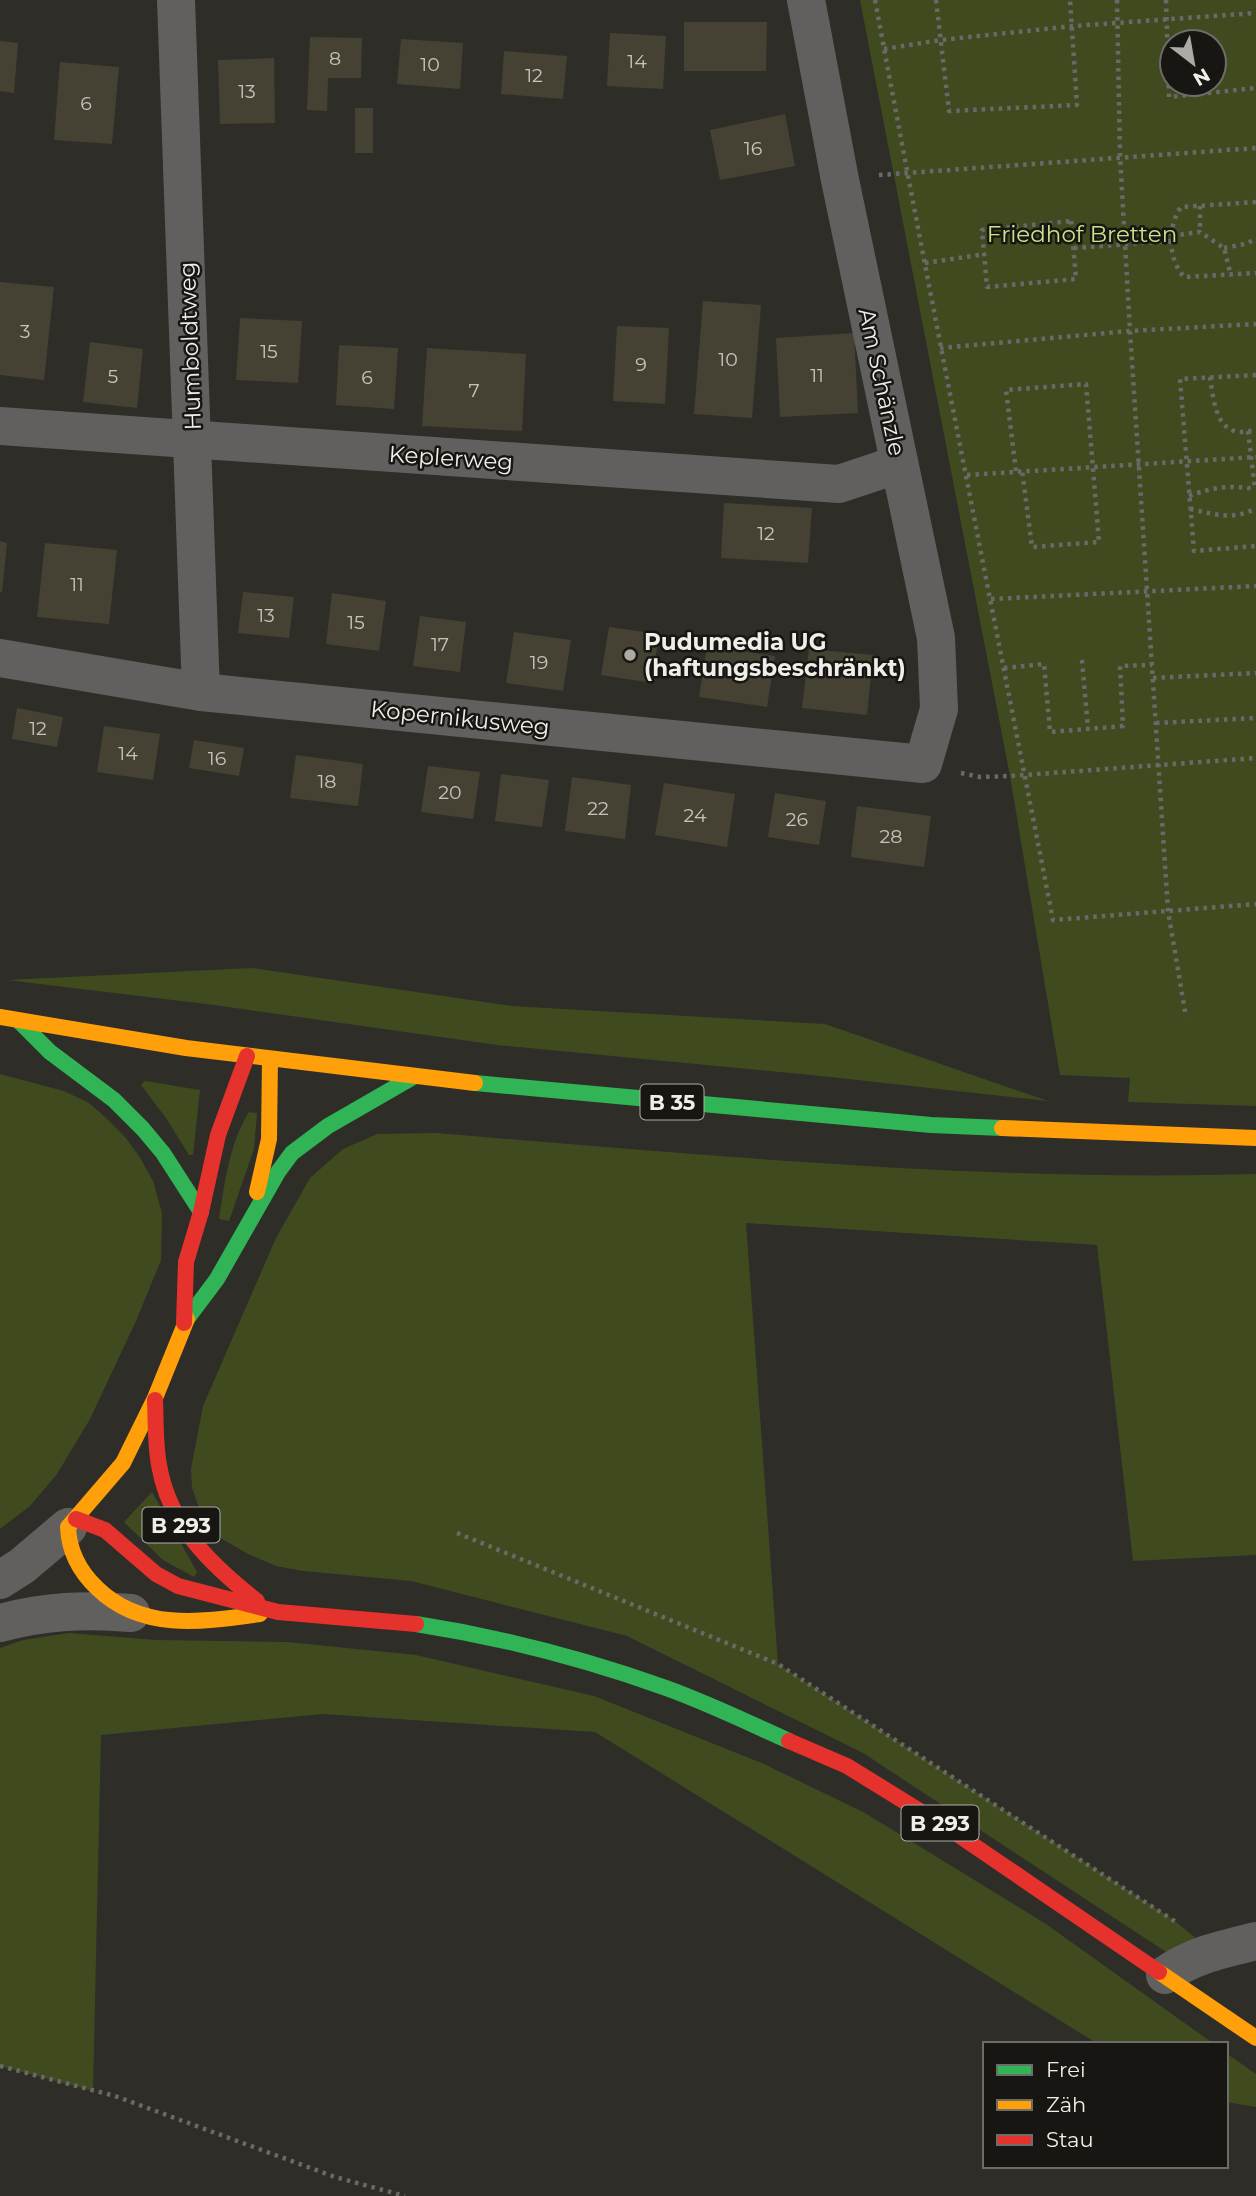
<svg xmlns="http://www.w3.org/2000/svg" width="1256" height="2196" font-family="Montserrat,sans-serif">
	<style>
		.green { fill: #3f4b1f; fill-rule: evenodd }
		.building { fill: #464233 }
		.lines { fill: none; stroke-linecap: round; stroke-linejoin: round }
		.path { stroke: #6a6968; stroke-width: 4.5; stroke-dasharray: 3.5 5; stroke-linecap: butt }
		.street { stroke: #61605e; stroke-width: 38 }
		.fast { stroke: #30b455; stroke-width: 16 }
		.slow { stroke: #ff9f0a; stroke-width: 16 }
		.jam { stroke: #e5322d; stroke-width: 16 }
		.poi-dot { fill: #acaaa5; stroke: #181612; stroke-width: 2.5 }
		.labels { text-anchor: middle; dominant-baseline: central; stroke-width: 5; stroke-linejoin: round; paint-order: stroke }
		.number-label { font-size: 19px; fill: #c6c3bb }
		.shield { fill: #181612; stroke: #afada8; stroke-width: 2 }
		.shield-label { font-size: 21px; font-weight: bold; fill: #f0eee8 }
		.park-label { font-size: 23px; fill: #c7e38a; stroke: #181612 }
		.street-label { font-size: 23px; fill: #f0eee8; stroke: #181612 }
		.poi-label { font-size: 23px; font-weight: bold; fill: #f0eee8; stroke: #181612; text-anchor: start }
	</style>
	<rect width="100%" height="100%" fill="#2e2d28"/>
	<g class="green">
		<path d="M 860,0 L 1256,0 L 1256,1106 L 1128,1102 L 1130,1078 L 1060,1075 L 1010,776 ZM 1172,42 L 1214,42 L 1214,84 L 1172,84 Z"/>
		<polygon points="252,968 512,1006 825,1024 1048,1101 812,1075 497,1045 214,1005 7,980"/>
		<polygon points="0,1074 64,1091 89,1103 105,1117 125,1137 139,1156 153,1181 162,1213 161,1260 136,1321 90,1419 57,1474 30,1506 0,1529"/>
		<polygon points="145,1081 200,1090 193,1155 189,1155 166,1118 141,1085"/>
		<path d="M 249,1112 L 257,1113 L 254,1149 L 229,1221 L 219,1219 C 225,1182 229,1144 249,1112 Z"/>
		<path d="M 435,1133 C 708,1155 982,1182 1256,1174 L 1256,1555 L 1133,1561 L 1097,1245 L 746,1223 L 778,1664 L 1171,1918 L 1212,1951 L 1183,1963 L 863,1753 L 627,1636 L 411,1581 L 303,1571 L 276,1566 L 248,1554 L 222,1539 L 203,1519 L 192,1488 L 191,1469 L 203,1406 L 276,1238 L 310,1178 L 343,1149 L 377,1134 Z"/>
		<polygon points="152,1492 197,1572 194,1577 163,1560 124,1522"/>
		<polygon points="69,1633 156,1640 287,1642 416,1655 594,1696 764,1764 865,1813 1046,1924 1214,2044 1098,2044 595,1732 323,1714 101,1735 93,2091 0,2066 0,1648 23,1640"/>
		<polygon points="1226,2053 1256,2074 1256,2107 1226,2102"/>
	</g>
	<g class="building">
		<polygon points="684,22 767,22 766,71 684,71"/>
		<polygon points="610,33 666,36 663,89 607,86"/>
		<polygon points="310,37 362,38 361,78 328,78 327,111 307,110"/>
		<polygon points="401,39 463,43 460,89 397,84"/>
		<polygon points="0,41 18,43 14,93 0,91"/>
		<polygon points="504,51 567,56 563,99 501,94"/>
		<polygon points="274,58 275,123 220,124 218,60"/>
		<polygon points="60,62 119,67 112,144 54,140"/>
		<rect x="355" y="108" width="18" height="45"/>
		<polygon points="785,114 795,166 720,180 710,130"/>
		<polygon points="0,282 54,287 44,380 0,375"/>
		<polygon points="703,301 761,305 752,418 694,414"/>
		<polygon points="240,318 302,321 298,383 236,380"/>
		<polygon points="617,326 669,328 665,404 613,401"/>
		<polygon points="854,333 858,413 780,417 776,338"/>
		<polygon points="90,342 143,349 137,408 83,402"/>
		<polygon points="339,345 398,348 394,409 336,405"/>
		<polygon points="427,348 526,354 522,431 422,426"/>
		<polygon points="724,503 812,508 808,563 721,558"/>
		<polygon points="0,541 7,543 2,592 0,592"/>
		<polygon points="45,543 117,550 109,624 37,617"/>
		<polygon points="243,592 294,597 289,638 238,633"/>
		<polygon points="332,593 386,601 379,651 326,644"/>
		<polygon points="420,616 466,622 460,672 413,666"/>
		<polygon points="609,627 659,634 652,683 601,675"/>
		<polygon points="514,632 571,640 563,691 506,683"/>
		<polygon points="707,646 775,656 767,707 699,697"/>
		<polygon points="809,649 873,655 867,715 802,708"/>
		<polygon points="17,708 63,717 57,747 12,739"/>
		<polygon points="104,726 160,734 153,780 97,772"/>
		<polygon points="194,740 244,748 239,776 189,768"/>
		<polygon points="296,755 363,764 358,806 290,798"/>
		<polygon points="428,766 480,772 473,819 421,812"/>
		<polygon points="501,774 549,780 542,827 495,821"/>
		<polygon points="572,777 631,785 625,839 565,831"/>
		<polygon points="664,783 735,794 727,847 655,835"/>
		<polygon points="775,793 826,801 819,845 768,837"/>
		<polygon points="857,806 931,816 924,867 851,857"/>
	</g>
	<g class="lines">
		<g class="path">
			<path d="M 875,0 C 932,307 993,613 1053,920 L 1256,904"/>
			<polyline points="936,0 949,111 1077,105 1070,0"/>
			<polyline points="1117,0 1120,156 1130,331 1168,911 1186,1017"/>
			<polyline points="1166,0 1169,97 1256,88"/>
			<polyline points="884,49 941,40 1074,26 1256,13"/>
			<polyline points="879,175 1256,148"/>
			<path d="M 1256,202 L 1181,207 C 1167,227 1168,259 1184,277 L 1256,273"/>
			<polyline points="1200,206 1200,232"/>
			<polygon points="1071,221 1076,279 987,287 982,230"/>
			<polyline points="1172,236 1200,232 1224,248 1231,276"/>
			<polyline points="1074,248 1171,241"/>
			<polyline points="1224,248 1245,244 1256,239"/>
			<polyline points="925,263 985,254"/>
			<polyline points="940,348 1130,331 1256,324"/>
			<polyline points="1256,375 1180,379 1194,551 1256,546"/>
			<path d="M 1210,377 C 1214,404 1217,443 1256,429"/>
			<polyline points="1248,431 1255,489"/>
			<polyline points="1016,471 1006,390 1086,384 1099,542 1032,547 1022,470"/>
			<polyline points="967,475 1256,457"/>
			<path d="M 1189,496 C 1212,487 1231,485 1255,489"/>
			<path d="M 1190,509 C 1214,514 1234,521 1256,508"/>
			<polyline points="991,599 1256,586"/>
			<polyline points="1082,660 1088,729"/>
			<polyline points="1004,668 1044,664 1050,732 1123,726 1120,666 1152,665"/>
			<polyline points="1153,678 1256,673"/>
			<polyline points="1156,723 1256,718"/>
			<polyline points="961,773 980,777 1010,776 1256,758"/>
			<polyline points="457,1533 778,1664 1179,1924"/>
			<polyline points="0,2066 115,2096 335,2177 405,2196"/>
		</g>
		<g class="street">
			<polyline points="176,0 201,692"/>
			<polyline points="0,426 839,484 899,464"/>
			<polyline points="0,658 201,692 923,764 939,709 936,638 840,180 806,0"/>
			<polyline points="0,1580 22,1566 68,1527"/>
			<path d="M 0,1623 C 46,1611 84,1609 131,1613"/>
			<path d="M 1165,1975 C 1193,1955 1223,1949 1256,1941"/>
		</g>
		<g class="fast">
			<polyline points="19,1021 50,1052 114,1100 143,1129 163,1153 201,1212"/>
			<polyline points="475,1083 931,1125 1002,1128"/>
			<polyline points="187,1319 217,1279 278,1172 292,1153 328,1126 413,1077"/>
			<path d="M 416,1624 C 500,1637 585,1659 666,1688 C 708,1703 749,1723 789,1741"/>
		</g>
		<g class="slow">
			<polyline points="0,1017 186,1048 475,1083"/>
			<polyline points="1002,1128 1256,1138"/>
			<polyline points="257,1192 269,1139 270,1059"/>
			<path d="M 187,1319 L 155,1398 L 123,1463 L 68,1527 C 69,1552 79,1571 97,1588 C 142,1632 203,1622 260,1614"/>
			<polyline points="1159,1972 1256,2038"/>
		</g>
		<g class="jam">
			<polyline points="184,1323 186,1262 201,1212 218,1135 247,1056"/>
			<path d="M 155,1400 C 156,1421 155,1443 159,1465 C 169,1525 211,1565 257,1601"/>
			<polyline points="76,1519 105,1530 156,1574 178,1586 278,1612 416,1624"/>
			<polyline points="789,1741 847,1766 957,1834 1159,1972"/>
		</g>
	</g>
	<circle class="poi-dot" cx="630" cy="655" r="7"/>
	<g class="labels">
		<g class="number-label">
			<text x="335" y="58">8</text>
			<text x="637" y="61">14</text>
			<text x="430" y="64">10</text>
			<text x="534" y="75">12</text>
			<text x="247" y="91">13</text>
			<text x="86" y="103">6</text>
			<text x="753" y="148">16</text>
			<text x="25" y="331">3</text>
			<text x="269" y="351">15</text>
			<text x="728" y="359">10</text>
			<text x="641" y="364">9</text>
			<text x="817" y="375">11</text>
			<text x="113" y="376">5</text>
			<text x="367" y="377">6</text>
			<text x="474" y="390">7</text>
			<text x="766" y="533">12</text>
			<text x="77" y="584">11</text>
			<text x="266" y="615">13</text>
			<text x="356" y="622">15</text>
			<text x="440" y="644">17</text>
			<text x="539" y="662">19</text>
			<text x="38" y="728">12</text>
			<text x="128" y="753">14</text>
			<text x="217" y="758">16</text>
			<text x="327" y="781">18</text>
			<text x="450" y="792">20</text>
			<text x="598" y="808">22</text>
			<text x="695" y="815">24</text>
			<text x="797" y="819">26</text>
			<text x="891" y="836">28</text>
		</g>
		<g class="shield">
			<rect x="640.5" y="1084.5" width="63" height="35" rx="5"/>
			<rect x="142.5" y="1507.5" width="77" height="35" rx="5"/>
			<rect x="901.5" y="1805.5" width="77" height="35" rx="5"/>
		</g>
		<g class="shield-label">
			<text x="672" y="1102">B 35</text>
			<text x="181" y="1525">B 293</text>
			<text x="940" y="1823">B 293</text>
		</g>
		<g class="park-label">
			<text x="1082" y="234">Friedhof Bretten</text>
		</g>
		<g class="street-label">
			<text transform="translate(190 346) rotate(-92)">Humboldtweg</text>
			<text transform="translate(882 382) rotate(78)">Am Schänzle</text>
			<text transform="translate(451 458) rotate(4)">Keplerweg</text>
			<text transform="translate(460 718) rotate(6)">Kopernikusweg</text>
		</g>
		<g class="poi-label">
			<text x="644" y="642">Pudumedia UG<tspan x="644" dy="26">(haftungsbeschränkt)</tspan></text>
		</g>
	</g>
	<rect x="983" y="2042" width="245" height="126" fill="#181612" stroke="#6e6c68" stroke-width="2"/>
	<rect x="997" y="2065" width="35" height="10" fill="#30b455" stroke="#6e6c68" stroke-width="2"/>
	<text x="1046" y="2077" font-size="21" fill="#f0eee8">Frei</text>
	<rect x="997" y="2100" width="35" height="10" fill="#ff9f0a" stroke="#6e6c68" stroke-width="2"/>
	<text x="1046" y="2112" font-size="21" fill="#f0eee8">Zäh</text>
	<rect x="997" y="2135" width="35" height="10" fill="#e5322d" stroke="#6e6c68" stroke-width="2"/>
	<text x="1046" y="2147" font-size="21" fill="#f0eee8">Stau</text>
	<g transform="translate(1193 63) rotate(149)"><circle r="33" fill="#181612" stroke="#6e6c68" stroke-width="2"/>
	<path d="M0-5L12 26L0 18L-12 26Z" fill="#acaaa5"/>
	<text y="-10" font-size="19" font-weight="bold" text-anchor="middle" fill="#f0eee8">N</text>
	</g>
</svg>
